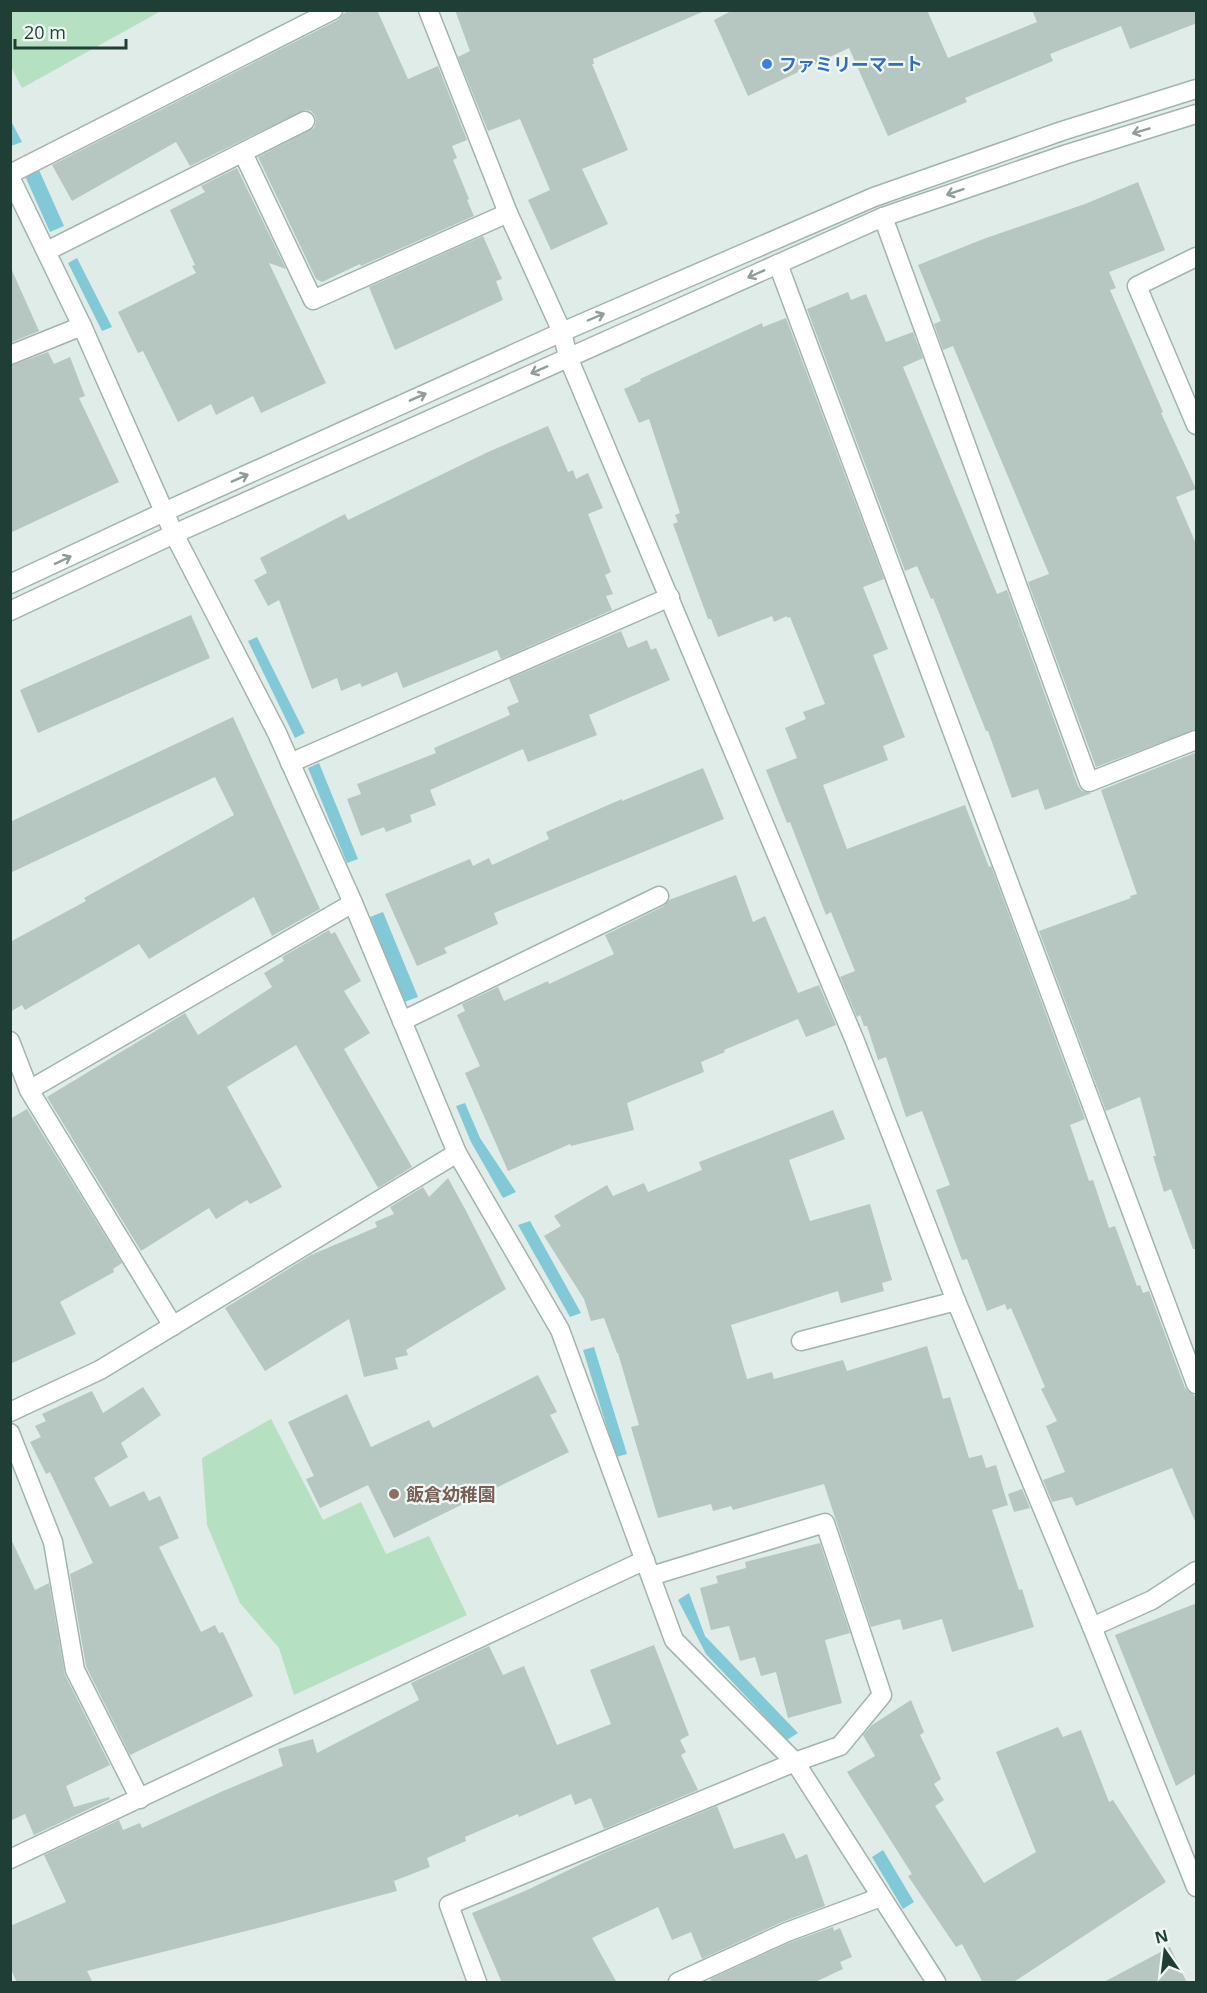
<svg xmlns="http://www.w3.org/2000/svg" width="1207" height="1993" font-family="'Open Sans','Noto Sans JP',sans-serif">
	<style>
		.green { fill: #b6e0c2 }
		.water { fill: #82c9d7 }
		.building { fill: #b5c7c0 }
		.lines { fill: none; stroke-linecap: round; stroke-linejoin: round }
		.minor-casing { stroke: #a2b4ae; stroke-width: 21 }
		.minor { stroke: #fff; stroke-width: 18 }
		.oneway { stroke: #8f9e9a }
		.shop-dot { fill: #3f7fe0; stroke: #f0f8f5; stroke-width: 2 }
		.education-dot { fill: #8d6e63; stroke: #f0f8f5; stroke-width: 2 }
		.labels { text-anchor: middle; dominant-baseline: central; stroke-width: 4.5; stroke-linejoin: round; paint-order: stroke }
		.shop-label { font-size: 18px; font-weight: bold; fill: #366cbe; stroke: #f0f8f5; text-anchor: start }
		.education-label { font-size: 18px; font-weight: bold; fill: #785e54; stroke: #f0f8f5; text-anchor: start }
	</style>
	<rect width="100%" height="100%" fill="#e0ece7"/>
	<g class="green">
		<polygon points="10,11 11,10 161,11 22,88 11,67"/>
		<polygon points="271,1419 323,1520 361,1502 386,1554 429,1536 467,1615 294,1695 279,1648 240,1603 207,1525 202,1458"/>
	</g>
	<g class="water">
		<polygon points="11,121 22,142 11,146 10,146"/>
		<polygon points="39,170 64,226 50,232 25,176"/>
		<polygon points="77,258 112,327 102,331 68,263"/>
		<polygon points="257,637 305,733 295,738 248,641"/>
		<polygon points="319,763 358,859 347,863 308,768"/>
		<polygon points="383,912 418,997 404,1002 370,917"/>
		<polygon points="465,1103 480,1138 516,1192 503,1198 471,1142 456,1106"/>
		<polygon points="530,1221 581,1313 570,1317 518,1225"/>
		<polygon points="594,1347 627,1454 616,1457 583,1350"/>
		<polygon points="689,1593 705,1636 798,1733 787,1740 706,1654 678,1600"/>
		<polygon points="883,1850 914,1902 903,1909 872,1857"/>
	</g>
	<g class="building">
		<polygon points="350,10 377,10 408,79 438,66 467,140 452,146 457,158 453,160 469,199 467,200 474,216 361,266 360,264 322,282 316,279 258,157 314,128 316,122 315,116 311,111 305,110 190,166 176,142 72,201 52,165 338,20 343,14"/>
		<polygon points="455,10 707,10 593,59 594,64 592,64 628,150 582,169 608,224 551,250 528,200 550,190 520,119 488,131 458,57 470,51"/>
		<polygon points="733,10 927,10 948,58 1037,22 1032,10 1197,10 1197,23 1130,49 1121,26 1050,54 1053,61 965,98 967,102 888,136 849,48 748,96 714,20"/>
		<polygon points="237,168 286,269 269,263 326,383 261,413 253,396 216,415 211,404 178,422 143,351 138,353 118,312 196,273 192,266 195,265 170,210 205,192 201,186"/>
		<polygon points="1138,182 1165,250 1109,272 1116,288 1110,290 1163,412 1161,413 1196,489 1176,497 1197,546 1197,729 1096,767 1028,582 1049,574 953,346 943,350 934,324 941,321 918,265 986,238 1085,204"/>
		<polygon points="483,236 502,279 496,281 503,300 395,350 369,287"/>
		<polygon points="10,266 39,331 10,343"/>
		<polygon points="848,292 851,300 866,294 886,342 913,332 923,358 903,367 997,594 1007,590 1078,786 1082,791 1092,793 1045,810 1038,789 1012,798 988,731 986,731 933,598 931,599 917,566 905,571 807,309"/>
		<polygon points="786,318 884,579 863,587 888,649 873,655 905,737 883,746 888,760 823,785 847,849 965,805 989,867 991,866 1085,1119 1070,1125 1089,1181 1093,1180 1109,1228 1115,1226 1137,1286 1140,1285 1143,1293 1149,1291 1185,1388 1194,1395 1197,1401 1197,1526 1172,1468 1076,1506 1072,1497 1052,1502 1043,1480 1065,1472 1046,1426 1057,1421 1041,1389 1045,1387 1011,1308 1007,1310 1005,1304 987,1311 967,1259 962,1260 936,1190 950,1185 922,1111 906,1117 886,1057 878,1060 867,1026 864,1026 860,1015 857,1017 840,977 855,971 831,912 826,915 790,822 787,823 766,770 797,758 785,728 806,719 803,712 825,704 790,617 787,618 787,616 774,622 772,616 718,637 711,619 708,619 673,524 678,522 675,515 680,513 649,419 639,423 624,389 641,381 640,379 762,323 763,327"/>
		<polygon points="48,352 54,364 70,357 85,396 79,398 119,482 10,533 10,366"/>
		<polygon points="548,426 568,472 573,470 576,479 588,473 603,508 588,514 611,572 605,575 613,594 606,596 612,610 501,659 497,650 403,688 397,672 362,687 360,683 341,691 337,678 312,689 279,600 268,606 254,580 267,573 260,558 345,514 348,520 488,452"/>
		<polygon points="191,615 210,658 38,733 20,690"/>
		<polygon points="621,631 628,648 647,640 651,650 656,648 670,680 589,715 597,735 528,762 523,749 430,790 436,805 410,815 412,822 386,832 384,827 361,836 347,799 361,794 357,784 436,753 434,748 510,715 507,707 519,702 509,679"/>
		<polygon points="233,717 320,909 272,936 254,897 149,959 139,944 25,1010 22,1005 10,1012 10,942 86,901 84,898 234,815 215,777 10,873 10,822"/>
		<polygon points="1197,752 1197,1249 1193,1249 1171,1189 1164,1192 1153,1156 1156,1156 1140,1097 1106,1111 1039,931 1131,898 1130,896 1137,894 1101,790"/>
		<polygon points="703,768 724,819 494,913 498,924 444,948 447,953 417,966 385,894 470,859 473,866 489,858 492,865 549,839 546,832 622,799 622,801"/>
		<polygon points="736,875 753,922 765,916 798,993 819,985 836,1025 806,1037 798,1019 724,1050 725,1052 701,1062 704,1072 627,1103 634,1130 571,1146 570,1144 508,1171 465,1073 480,1066 457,1015 465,1011 462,1004 498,987 504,1001 548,981 549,984 614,954 605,935 664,906 669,900"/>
		<polygon points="329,930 331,934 335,932 361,981 344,991 370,1033 344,1049 412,1167 378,1188 296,1045 227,1087 282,1187 250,1204 247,1200 216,1219 209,1208 141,1251 47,1097 185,1013 198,1035 272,987 264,973 284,961 282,957"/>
		<polygon points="27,1109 122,1263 113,1269 114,1272 60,1302 76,1334 10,1364 10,1119"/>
		<polygon points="833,1110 845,1139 789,1160 810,1221 870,1204 892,1280 882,1283 884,1291 841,1303 838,1291 731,1325 747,1379 772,1372 774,1379 843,1360 847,1371 927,1346 943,1399 950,1397 969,1458 982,1455 986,1468 996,1465 1008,1505 992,1510 1019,1590 1022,1589 1034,1627 952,1652 942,1619 903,1630 900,1619 871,1627 824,1484 733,1510 731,1506 713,1511 711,1504 658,1518 631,1427 639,1425 618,1353 617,1353 604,1318 591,1321 584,1299 544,1236 561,1226 554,1216 607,1185 613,1196 644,1183 648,1192 702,1170 699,1162"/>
		<polygon points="448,1178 465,1209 506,1289 406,1350 408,1355 395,1358 398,1369 364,1377 349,1319 265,1371 225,1308 311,1255 377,1227 375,1222 394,1214 390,1207 423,1187 429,1197"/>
		<polygon points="538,1375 557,1412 550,1415 569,1452 394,1538 368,1485 320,1508 306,1479 314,1476 288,1422 347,1394 371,1447 429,1420 433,1428"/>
		<polygon points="143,1387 161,1415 121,1443 128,1457 94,1478 110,1507 144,1491 149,1501 160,1496 179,1538 159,1547 201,1632 215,1625 219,1633 223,1632 253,1696 130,1755 86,1666 70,1574 93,1563 50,1472 46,1474 30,1442 41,1437 35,1426 46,1421 42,1414 92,1391 103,1413"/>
		<polygon points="1022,1489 1030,1508 1014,1512 1008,1494"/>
		<polygon points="10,1537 35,1590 49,1583 65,1675 110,1765 66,1786 74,1807 109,1797 110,1799 34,1835 25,1814 10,1821"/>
		<polygon points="820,1543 850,1633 825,1640 842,1703 788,1718 776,1672 761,1676 755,1657 740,1661 729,1626 711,1630 700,1588 718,1583 716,1576 746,1568 745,1562"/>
		<polygon points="1197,1603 1197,1773 1176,1786 1115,1635"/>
		<polygon points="654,1645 689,1735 680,1740 686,1752 681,1755 698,1790 604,1829 591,1798 575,1805 571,1794 519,1817 518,1814 465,1837 466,1841 427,1858 430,1867 394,1881 397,1891 278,1923 87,1971 93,1983 17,1983 10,1967 10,1926 66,1902 44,1855 119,1820 123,1830 140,1823 142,1828 223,1791 283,1766 278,1749 313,1739 317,1753 419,1700 411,1683 489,1646 503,1675 524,1666 557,1745 611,1724 590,1670"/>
		<polygon points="911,1700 924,1732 920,1735 941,1779 934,1784 944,1800 935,1806 984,1883 1036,1852 996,1752 1058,1727 1063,1737 1081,1730 1109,1802 1113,1800 1166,1882 1012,1983 983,1983 962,1944 956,1947 908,1876 912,1874 847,1772 875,1756 863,1735 872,1725"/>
		<polygon points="717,1806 734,1849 784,1833 796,1859 807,1854 825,1906 782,1922 702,1959 691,1932 672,1940 658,1907 592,1938 617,1983 502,1983 472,1913 525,1891 602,1854"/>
		<polygon points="833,1927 834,1931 840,1928 852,1957 840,1962 843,1969 813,1983 712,1983 710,1979 791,1942"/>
		<polygon points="1170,1947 1187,1983 1102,1983"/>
	</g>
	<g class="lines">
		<g class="minor-casing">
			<g id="minor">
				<polyline points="428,10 508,213 562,332 568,357 855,1041 956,1301 1092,1627 1196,1887"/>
				<polyline points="243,153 313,300 508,213"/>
				<polyline points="10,174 333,10"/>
				<polyline points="10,177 82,326 174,534 277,733 353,903 457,1153 560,1330 674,1640 795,1762 936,1982"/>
				<polyline points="883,217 1089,782 1196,740"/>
				<polyline points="47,251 305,121"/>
				<polyline points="1196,257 1137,286 1196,425"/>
				<polyline points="778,264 1196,1384"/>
				<polyline points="10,355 82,326"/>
				<polyline points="10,584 164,512 562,332 874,197 1062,131 1196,89"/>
				<polyline points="10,611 174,534 883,217 1067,154 1196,114"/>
				<polyline points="290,763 670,597"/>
				<polyline points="402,1021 659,896"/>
				<polyline points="10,1041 29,1090 173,1326"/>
				<polyline points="29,1090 353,903"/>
				<polyline points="801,1341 956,1301"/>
				<polyline points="10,1412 100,1370 457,1153"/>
				<polyline points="10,1433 53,1542 75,1670 140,1799"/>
				<polyline points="1092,1627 1152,1600 1196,1571"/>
				<polyline points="10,1859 645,1560"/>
				<polyline points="477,1982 449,1905 795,1762 840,1746 882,1695 825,1523 651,1576"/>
				<polyline points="678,1982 787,1932 881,1897"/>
			</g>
		</g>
		<use href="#minor" class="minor"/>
	</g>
	<defs><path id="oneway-shaft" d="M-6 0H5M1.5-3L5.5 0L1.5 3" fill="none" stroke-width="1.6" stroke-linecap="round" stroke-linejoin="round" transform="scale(1.5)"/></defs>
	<g class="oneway">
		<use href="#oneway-shaft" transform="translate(1141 131) rotate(163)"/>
		<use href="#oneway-shaft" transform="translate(955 192) rotate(161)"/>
		<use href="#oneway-shaft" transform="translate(756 274) rotate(156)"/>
		<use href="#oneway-shaft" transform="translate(596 317) rotate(-23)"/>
		<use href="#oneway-shaft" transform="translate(539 370) rotate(156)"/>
		<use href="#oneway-shaft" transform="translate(418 397) rotate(-24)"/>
		<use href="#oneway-shaft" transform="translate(240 478) rotate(-24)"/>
		<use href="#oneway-shaft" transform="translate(63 560) rotate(-25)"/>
	</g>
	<circle class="shop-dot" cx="767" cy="64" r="6"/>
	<circle class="education-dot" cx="394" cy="1494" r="6"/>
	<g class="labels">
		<g class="shop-label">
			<text x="779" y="64">ファミリーマート</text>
		</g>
		<g class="education-label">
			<text x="406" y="1494">飯倉幼稚園</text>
		</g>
	</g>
	<rect width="1207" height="1993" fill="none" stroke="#1f3e36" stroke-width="24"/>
	<g transform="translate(1165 1951) rotate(346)" stroke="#f0f8f5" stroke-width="4.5" paint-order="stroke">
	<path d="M0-4.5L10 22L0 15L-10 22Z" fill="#1f3e36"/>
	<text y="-9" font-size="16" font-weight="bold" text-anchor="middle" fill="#1f3e36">N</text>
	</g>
	<path d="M15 39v9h111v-9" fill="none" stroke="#1f3e36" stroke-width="3"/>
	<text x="24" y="39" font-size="18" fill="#1f3e36" stroke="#f0f8f5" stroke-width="4.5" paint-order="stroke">20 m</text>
</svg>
